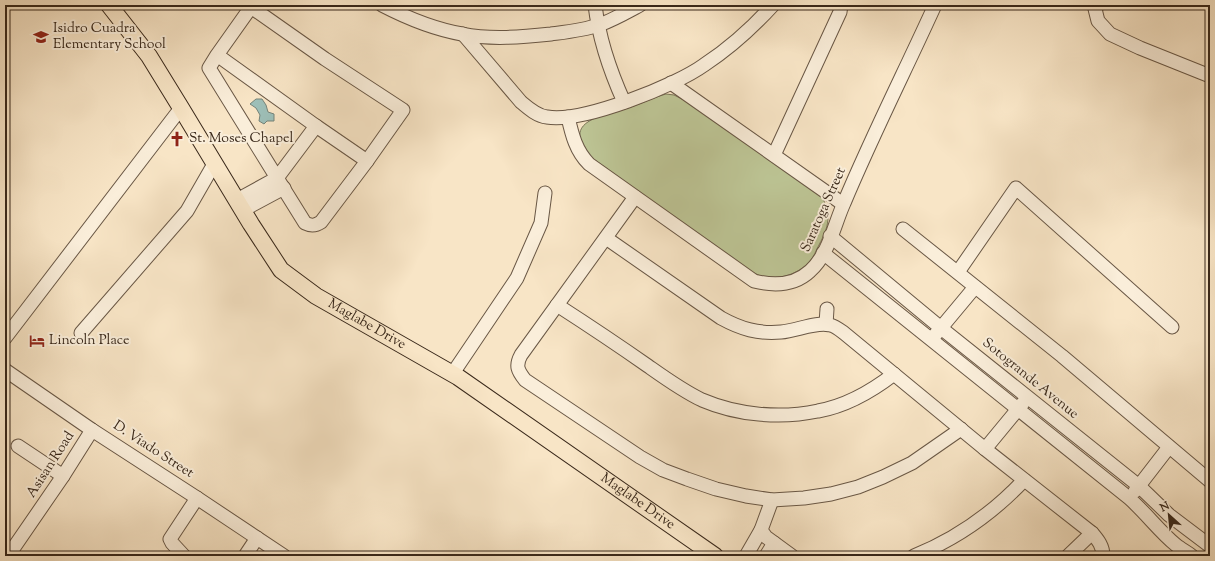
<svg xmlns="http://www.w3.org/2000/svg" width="1215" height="561" font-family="'Sorts Mill Goudy',serif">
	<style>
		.green { fill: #bdc595; stroke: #7b7658 }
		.water { fill: #9dbfb8; stroke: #758379 }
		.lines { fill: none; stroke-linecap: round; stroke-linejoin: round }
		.minor-casing { stroke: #695745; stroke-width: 15 }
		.major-casing { stroke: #39281a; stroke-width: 18 }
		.minor { stroke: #faeeda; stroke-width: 13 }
		.major { stroke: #f8e5c6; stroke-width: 16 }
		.labels { text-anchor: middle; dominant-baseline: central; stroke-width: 4; stroke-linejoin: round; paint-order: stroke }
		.poi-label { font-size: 14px; fill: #39281a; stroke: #faeeda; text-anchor: start }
		.street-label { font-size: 14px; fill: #39281a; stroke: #faeeda }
	</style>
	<rect width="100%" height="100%" fill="#f8e5c6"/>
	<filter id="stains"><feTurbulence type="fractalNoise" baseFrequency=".005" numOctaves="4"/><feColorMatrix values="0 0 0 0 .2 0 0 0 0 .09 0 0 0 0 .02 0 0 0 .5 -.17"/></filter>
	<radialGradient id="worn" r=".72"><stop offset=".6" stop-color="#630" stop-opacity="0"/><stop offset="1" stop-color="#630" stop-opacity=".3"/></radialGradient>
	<path class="green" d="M 666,94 L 674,95 L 684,100 L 821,195 C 832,215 829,226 819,245 C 816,250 814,257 810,261 C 799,274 778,281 761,276 C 758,275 754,273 750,271 L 592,158 C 557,119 606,116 631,107 C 643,103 654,97 666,94 Z"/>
	<polygon class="water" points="256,99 262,99 266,105 268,112 274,114 274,121 267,121 264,124 259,121 260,115 256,108 250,104"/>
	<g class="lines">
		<g class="minor-casing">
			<g id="minor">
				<path d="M 382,5 C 407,18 434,29 462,34 C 491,40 522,37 551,34 C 566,32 584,30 599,25 C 613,20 627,12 640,5"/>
				<path d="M 595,5 C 599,39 610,71 624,102"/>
				<polyline points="1098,5 1095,9 1098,21 1110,34 1140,48 1210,76"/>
				<path d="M 463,34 L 521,102 C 528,108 537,116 547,117 C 582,123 675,86 704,65 C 730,48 752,28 773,5"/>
				<path d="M 217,55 L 209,68 L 277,178 L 305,223 C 311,226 315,226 321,222 L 367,161 L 403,110 L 325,59 L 251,7 L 217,55 L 316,126 L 277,178 L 237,200"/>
				<polyline points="671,83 843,204"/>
				<path d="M 568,117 C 572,135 576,151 589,164 L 754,281 C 774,286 794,286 810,271 C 829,254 834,225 844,203 C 872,136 905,71 935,5"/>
				<polyline points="316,126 367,161"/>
				<polyline points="774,155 840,12 841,5"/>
				<path d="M 635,197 L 521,355 C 515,366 518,371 525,380 L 640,457 L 663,470 L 687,479 L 716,489 L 746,496 L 772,500 L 804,498 L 831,494 L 858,487 L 883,477 L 912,463 L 961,429"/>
				<polyline points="243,210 284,188"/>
				<polyline points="903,229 1062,356 1210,481"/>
				<polyline points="830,236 941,328 1139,486 1169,515 1210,546"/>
				<path d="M 606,238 L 721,318 C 741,329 758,334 781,332 C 796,331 817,321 830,325 C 835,326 840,330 844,333 L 985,449 L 1092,533 C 1098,540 1103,546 1103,556"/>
				<path d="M 823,253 L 1129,498 C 1146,513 1159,531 1176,545 C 1181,549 1187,552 1192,556"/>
				<polyline points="958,272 1016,188 1172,327"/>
				<path d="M 557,305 C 588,325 618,345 648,366 C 665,378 683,391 702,400 C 737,415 780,419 818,411 C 846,406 872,391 894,374"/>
				<polyline points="826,324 827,309"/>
				<polyline points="81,333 187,211 214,164"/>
				<polyline points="935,335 975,287"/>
				<polyline points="5,338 181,108"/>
				<polyline points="5,370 92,430 197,498 284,556"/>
				<polyline points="453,373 517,278 541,223 545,193"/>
				<polyline points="18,446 63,476"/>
				<polyline points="985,449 1023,403"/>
				<polyline points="1135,491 1169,447"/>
				<polyline points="772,500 761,530 766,537 792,556"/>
				<polyline points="8,556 63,476 92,430"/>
				<polyline points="184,556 172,543 170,539 197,498"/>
				<polyline points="245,556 257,538"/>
				<polyline points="746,556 761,530"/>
				<polyline points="766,556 774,543"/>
				<path d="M 914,556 C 956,539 993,513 1024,480"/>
				<polyline points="1068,556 1092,533"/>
			</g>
		</g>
		<g class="major-casing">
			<g id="major">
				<path id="s1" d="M 109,5 L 149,56 L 181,108 L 251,224 L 281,270 L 316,296 L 458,377 L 715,556"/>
			</g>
		</g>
		<use href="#minor" class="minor"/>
		<use href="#major" class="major"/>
	</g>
	<defs>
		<g id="school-bare" transform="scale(1.2)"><path d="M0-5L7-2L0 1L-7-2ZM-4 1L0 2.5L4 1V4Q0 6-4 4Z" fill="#8f2418" stroke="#faeeda" stroke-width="2.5" paint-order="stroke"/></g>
		<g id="church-bare" transform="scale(1.2)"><path d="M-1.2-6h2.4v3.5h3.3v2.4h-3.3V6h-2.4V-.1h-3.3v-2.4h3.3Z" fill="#8f2418" stroke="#faeeda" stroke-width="2.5" paint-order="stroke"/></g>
		<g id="hotel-bare" transform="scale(1.2)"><path d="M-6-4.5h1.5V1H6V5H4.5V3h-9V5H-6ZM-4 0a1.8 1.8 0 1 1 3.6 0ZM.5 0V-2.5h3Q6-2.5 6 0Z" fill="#8f2418" stroke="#faeeda" stroke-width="2.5" paint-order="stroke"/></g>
	</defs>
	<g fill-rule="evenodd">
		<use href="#school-bare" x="41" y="37"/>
		<use href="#church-bare" x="177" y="139"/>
		<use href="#hotel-bare" x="37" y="341"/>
	</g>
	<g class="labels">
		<g class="poi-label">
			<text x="53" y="29">Isidro Cuadra<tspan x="53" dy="16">Elementary School</tspan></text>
			<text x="189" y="139">St. Moses Chapel</text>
			<text x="49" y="341">Lincoln Place</text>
		</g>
		<g class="street-label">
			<text transform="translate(824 210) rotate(-66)">Saratoga Street</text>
			<text stroke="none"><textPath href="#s1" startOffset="418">Maglabe Drive</textPath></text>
			<text transform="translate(1030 379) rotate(39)">Sotogrande Avenue</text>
			<text transform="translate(153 450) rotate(33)">D. Viado Street</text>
			<text transform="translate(51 465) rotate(-57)">Asisan Road</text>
			<text stroke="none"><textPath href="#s1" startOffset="742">Maglabe Drive</textPath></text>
		</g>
	</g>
	<rect width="1215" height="561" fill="none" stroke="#f8e5c6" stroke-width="20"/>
	<rect x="6" y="6" width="1203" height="549" fill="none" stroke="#39281a" stroke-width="2"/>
	<rect x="10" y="10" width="1195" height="541" fill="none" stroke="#39281a"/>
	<g transform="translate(1169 515) rotate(333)" stroke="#faeeda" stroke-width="3" paint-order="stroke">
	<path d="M0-3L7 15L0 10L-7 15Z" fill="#39281a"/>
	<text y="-6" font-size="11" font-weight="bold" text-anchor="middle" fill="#39281a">N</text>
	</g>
	<rect width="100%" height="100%" filter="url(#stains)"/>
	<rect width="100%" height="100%" fill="url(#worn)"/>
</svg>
